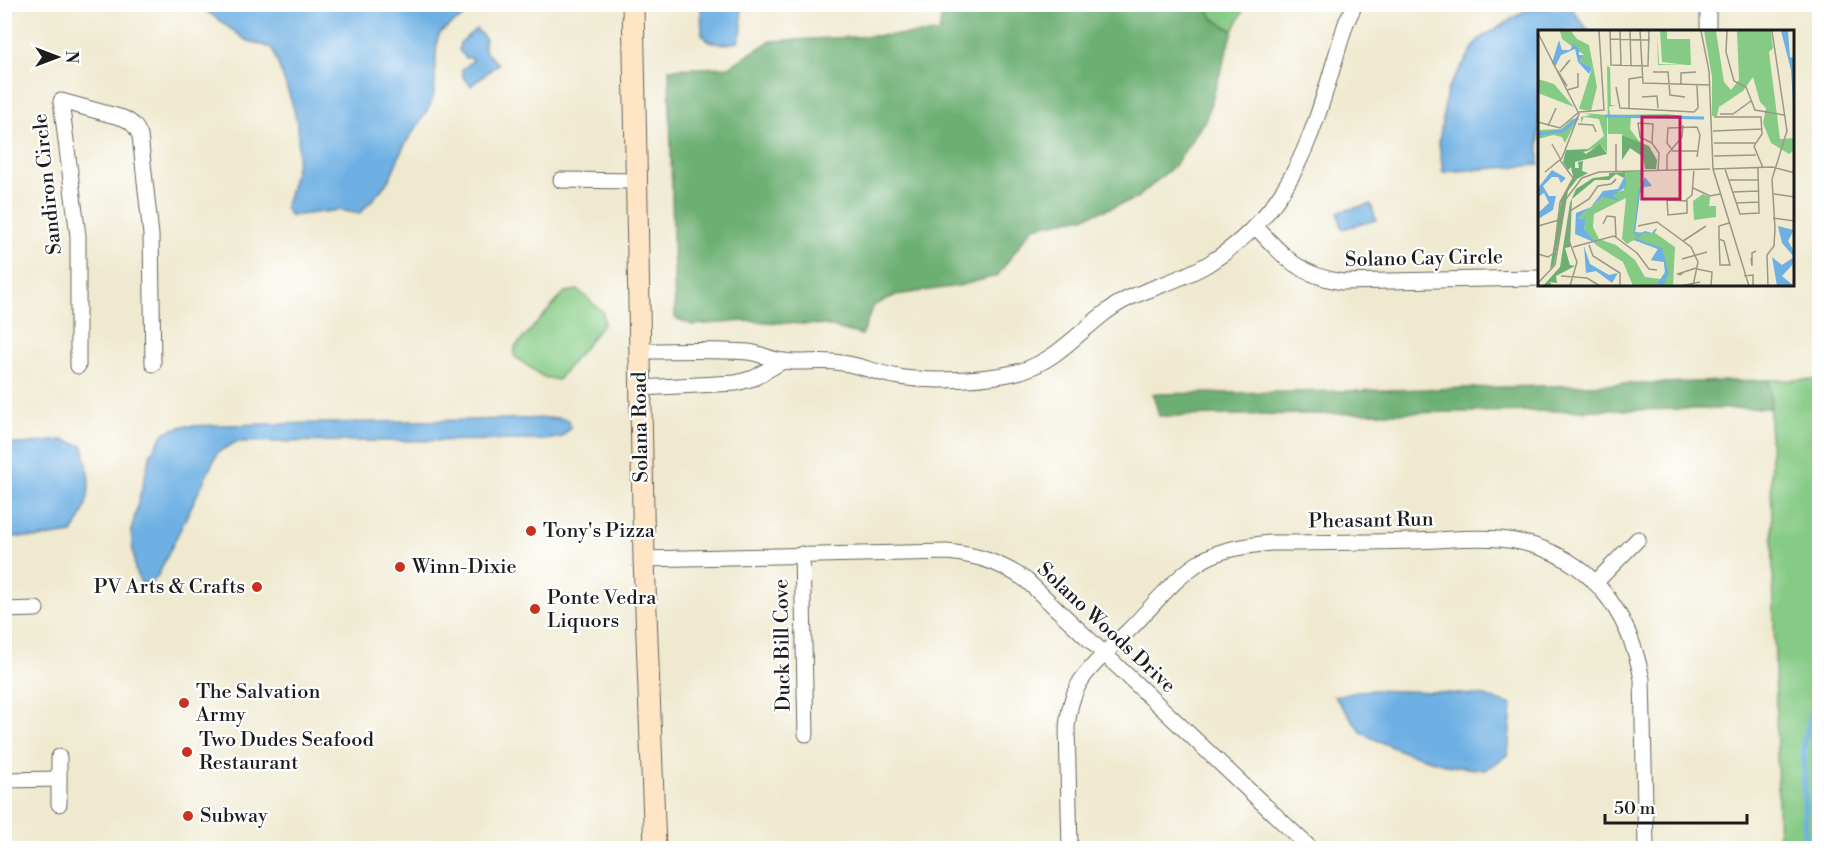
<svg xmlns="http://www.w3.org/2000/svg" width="1824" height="853" font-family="'Libre Bodoni',serif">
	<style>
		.green { fill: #86cb85; stroke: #517450; stroke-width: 1.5 }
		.forest { fill: #6caf72; stroke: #446647; stroke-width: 1.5 }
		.water { fill: #6eb0e3; stroke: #456680; stroke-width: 1.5 }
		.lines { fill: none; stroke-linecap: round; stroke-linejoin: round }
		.stream { stroke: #6eb0e3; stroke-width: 6 }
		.street-casing { stroke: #66645b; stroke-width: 17 }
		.secondary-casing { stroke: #66645b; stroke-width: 23 }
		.street { stroke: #fff; stroke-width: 15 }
		.secondary { stroke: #fde5c5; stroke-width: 21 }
		.poi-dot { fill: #c8321e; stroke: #fff; stroke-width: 2 }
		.labels { text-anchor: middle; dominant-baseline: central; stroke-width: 4.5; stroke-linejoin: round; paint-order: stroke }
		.street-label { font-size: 20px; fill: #1c1c1c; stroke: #fff }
		.poi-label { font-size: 20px; fill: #1c1c1c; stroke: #fff; text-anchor: start }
		.inset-river { fill: none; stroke: #6eb0e3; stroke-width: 3 }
		.inset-road { fill: none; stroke: #9b9787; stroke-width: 1.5 }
		.view { fill: #c2185b; fill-opacity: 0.15; stroke: #c2185b; stroke-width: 3 }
		.inset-edge { fill: none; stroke: #1c1c1c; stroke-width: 3 }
	</style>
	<rect width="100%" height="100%" fill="#fff"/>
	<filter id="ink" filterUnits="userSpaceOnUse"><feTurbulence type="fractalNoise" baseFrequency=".0167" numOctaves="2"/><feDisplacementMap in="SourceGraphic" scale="12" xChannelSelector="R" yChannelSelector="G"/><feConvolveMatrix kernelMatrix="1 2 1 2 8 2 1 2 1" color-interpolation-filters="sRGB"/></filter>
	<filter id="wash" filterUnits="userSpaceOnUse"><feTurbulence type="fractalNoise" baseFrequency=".008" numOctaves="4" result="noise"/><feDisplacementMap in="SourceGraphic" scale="24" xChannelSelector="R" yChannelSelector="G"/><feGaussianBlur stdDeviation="1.35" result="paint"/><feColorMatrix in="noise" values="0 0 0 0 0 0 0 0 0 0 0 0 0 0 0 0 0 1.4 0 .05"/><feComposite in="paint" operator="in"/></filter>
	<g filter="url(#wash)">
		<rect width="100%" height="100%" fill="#efe9cf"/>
		<g class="green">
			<polygon points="1204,5 1246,5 1233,31 1214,19"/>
			<polygon points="578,290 603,312 604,323 558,380 543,377 514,356 515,347 565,292"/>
			<polygon points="1769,380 1819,380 1819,848 1779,848"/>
		</g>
		<g class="forest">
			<polygon points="943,5 1204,5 1214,19 1233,31 1206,119 1175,165 1136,199 1084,217 1033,227 997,276 958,286 896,295 873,306 862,335 824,325 745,321 692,325 675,318 669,69 729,67 770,41 939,33"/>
			<polygon points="1769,380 1771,408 1159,416 1153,394 1351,391"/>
		</g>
		<g class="water">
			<path d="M 414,5 L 462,9 L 468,12 C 460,22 445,25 439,35 C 434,43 437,82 433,98 C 428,114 416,127 407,141 C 399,153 396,167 389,179 C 382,191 369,203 359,214 L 340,210 L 290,216 L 285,207 C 293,183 300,159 298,133 C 296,106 281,74 272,48 L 246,40 L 205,10 L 193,5 Z"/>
			<path d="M 701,5 L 741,5 L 742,30 L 738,42 C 725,45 710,46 702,34 Z"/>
			<polygon points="1571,8 1589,31 1539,32 1539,165 1443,172 1439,143 1447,90 1478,40 1526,10"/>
			<path d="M 476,29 L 485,38 C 481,52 489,55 498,64 L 471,86 L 463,77 L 462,70 L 473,60 L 471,58 L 466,58 L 459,50 L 460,43 Z"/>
			<polygon points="1371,204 1376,220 1342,229 1338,212"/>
			<polygon points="557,418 569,420 570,428 562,437 545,440 236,442 218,452 158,575 150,585 141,583 135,570 131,531 151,453 165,432 184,426"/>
			<path d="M 64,440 L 83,446 C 91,484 94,499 72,533 L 38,538 L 5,536 L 5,443 L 22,444 Z"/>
			<polygon points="1369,690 1434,692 1485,696 1512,705 1508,755 1485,770 1451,766 1401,751 1363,734 1334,696"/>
		</g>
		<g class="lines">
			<polyline class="stream" points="1805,848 1804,741 1820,686"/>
		</g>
	</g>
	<g filter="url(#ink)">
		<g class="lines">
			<g class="street-casing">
				<g id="street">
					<polyline points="1708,4 1708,32"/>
					<polyline points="561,180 637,181"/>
					<path d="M 1256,227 C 1285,258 1299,275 1342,282 L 1539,278"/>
					<path d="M 639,351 C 675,351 712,349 748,352 C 760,353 771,360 783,361 C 802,364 822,359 842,363 C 860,365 877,373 894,376 C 927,383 989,380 1021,371 C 1066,357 1089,317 1129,298 C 1156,286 1183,279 1208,264 C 1301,207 1316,119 1346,23 L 1355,4"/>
					<path d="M 78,366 L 78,236 L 61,101 L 123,118 C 132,122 136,126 140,136 L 151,235 L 153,364"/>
					<polyline points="640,388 736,383 754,378 783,361"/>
					<polyline points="802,554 806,734"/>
					<path d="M 644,559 L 947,552 C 978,555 1001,563 1026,580 L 1310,848"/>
					<polyline points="1595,583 1638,539"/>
					<polyline points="4,610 36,609"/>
					<polyline points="59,757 59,804"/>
					<polyline points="4,780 59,779"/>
					<path d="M 1070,848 L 1067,727 C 1069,710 1072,694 1082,679 C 1096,660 1114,645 1130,629 C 1153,606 1175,577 1203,560 C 1224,548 1247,546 1270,543 C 1318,543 1367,542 1415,541 C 1449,540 1487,535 1520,542 C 1591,557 1629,612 1642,679 L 1646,848"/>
				</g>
			</g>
			<g class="secondary-casing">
				<polyline id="secondary" points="633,4 644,559 655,848"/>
			</g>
			<use href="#street" class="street"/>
			<use href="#secondary" class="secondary"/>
		</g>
	</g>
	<g class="poi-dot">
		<circle cx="531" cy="531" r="6"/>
		<circle cx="400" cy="567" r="6"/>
		<circle cx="257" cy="587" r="6"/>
		<circle cx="535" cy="609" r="6"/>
		<circle cx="184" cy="703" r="6"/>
		<circle cx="187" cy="752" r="6"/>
		<circle cx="188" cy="816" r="6"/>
	</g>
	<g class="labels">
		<g class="street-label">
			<text transform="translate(48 184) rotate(-96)">Sandiron Circle</text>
			<text transform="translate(1424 259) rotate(-1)">Solano Cay Circle</text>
			<text transform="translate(641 427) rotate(-91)">Solana Road</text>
			<text transform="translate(1371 521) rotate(-1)">Pheasant Run</text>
			<text transform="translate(1106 628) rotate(43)">Solano Woods Drive</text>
			<text transform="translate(783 645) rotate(-91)">Duck Bill Cove</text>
		</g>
		<g class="poi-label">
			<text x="543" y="531">Tony's Pizza</text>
			<text x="412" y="567">Winn-Dixie</text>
			<text x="245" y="587" text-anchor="end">PV Arts &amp; Crafts</text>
			<text x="547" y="598">Ponte Vedra<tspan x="547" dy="23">Liquors</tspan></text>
			<text x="196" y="692">The Salvation<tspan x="196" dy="23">Army</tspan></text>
			<text x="199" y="740">Two Dudes Seafood<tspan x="199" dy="23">Restaurant</tspan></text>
			<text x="200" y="816">Subway</text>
		</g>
	</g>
	<g transform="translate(1538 30)">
		<rect width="256" height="256" fill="#efe9cf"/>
		<path d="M 22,1 L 33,1 L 39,9 L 51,15 L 59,57 L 53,81 L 41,79 L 54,38 L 41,31 L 46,25 L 24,9 ZM 119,1 L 121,34 L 149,35 L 124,32 L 122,1 L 129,1 L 129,9 L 152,9 L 153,35 L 120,35 ZM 166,1 L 178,1 L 186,52 L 193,60 L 201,50 L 199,1 L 233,1 L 235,18 L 231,22 L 242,109 L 256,108 L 256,120 L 251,124 L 233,113 L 225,93 L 228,78 L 222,72 L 215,47 L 205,61 L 181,77 L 179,86 L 174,86 L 174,47 ZM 69,36 L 72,37 L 73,75 L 78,75 L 71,77 L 72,85 L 130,84 L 167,89 L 93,87 L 92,99 L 104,115 L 83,104 L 70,104 ZM 0,49 L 16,54 L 36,77 L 0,63 ZM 46,83 L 69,85 L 69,123 L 63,115 L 45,123 L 66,106 L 61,89 L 46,87 L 43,93 L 43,87 L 53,85 ZM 34,89 L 39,89 L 27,113 L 24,107 L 15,105 L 0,109 L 0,100 L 23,99 ZM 88,142 L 104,142 L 97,202 L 114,203 L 119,198 L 117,203 L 137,217 L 135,256 L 95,256 L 85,232 L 58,215 L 46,199 L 48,189 L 40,188 L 65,167 L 86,160 ZM 88,168 L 84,209 L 89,214 L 96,210 L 120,219 L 113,230 L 126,232 L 127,242 L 123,249 L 107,247 L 97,230 L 78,215 L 61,209 L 55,197 L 56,184 ZM 165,164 L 172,167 L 171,176 L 178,176 L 178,187 L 156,190 L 155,171 Z" fill="#86cb85" fill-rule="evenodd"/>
		<path d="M 84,105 L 111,116 L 119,130 L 118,139 L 107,139 L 105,127 L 92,118 L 84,130 ZM 62,114 L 69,124 L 37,132 L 37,138 L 41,138 L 40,132 L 45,131 L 44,141 L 50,143 L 39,149 L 30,161 L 16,235 L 12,239 L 23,171 L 35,147 L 33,137 L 30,140 L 25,132 L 28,120 L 52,119 L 45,122 L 48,124 ZM 88,142 L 86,148 L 78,144 L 71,150 L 57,150 L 34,169 L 32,217 L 27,218 L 32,235 L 37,236 L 18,246 L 19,253 L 12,252 L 14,256 L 5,256 L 22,237 L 32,173 L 38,159 L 55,148 L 71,146 L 71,143 Z" fill="#6caf72"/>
		<path d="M 243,1 L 250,1 L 252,27 L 256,28 L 256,87 L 253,40 ZM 21,10 L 24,20 L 32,20 L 35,14 L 41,19 L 41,25 L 46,25 L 41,31 L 54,38 L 51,44 L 40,32 L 37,19 L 23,25 L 17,37 L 14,33 ZM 14,140 L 28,148 L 23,153 L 20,147 L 14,147 L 5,156 L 11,166 L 18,166 L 15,180 L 0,189 L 0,183 L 11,173 L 6,163 L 0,167 L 0,158 ZM 88,144 L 88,157 L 74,166 L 83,171 L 65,167 L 40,188 L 48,189 L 46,199 L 58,213 L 37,204 L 38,183 L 53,177 L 65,161 L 80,159 ZM 107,147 L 114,156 L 106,157 L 102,164 L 97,202 L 101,204 L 107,201 L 114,203 L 117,199 L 119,199 L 115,203 L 105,203 L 99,209 L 124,218 L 131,243 L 125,256 L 118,256 L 127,242 L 126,232 L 113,230 L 120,219 L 96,210 L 100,206 L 96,203 L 96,199 L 101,159 ZM 240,196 L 256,200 L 250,211 L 256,221 L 256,233 L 244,246 L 256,256 L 239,256 L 234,227 L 244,235 L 256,227 L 244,213 ZM 46,216 L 52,234 L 71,245 L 80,243 L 74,253 L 58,241 L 48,243 Z" fill="#6eb0e3"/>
		<path class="inset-river" d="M 67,86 L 166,88M 0,104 L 25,101 L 40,88"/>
		<path class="inset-road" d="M 72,1 L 73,35 L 110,36 L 111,1M 82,1 L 83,35M 92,1 L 93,35M 102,1 L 105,53 L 172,55M 163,1 L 171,41 L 175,139 L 211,256M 189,1 L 188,22 L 196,51 L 208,57 L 217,80 L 246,85M 0,3 L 41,84 L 24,128 L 7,142M 72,9 L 112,10M 19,40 L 29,56M 22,42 L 32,30 L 28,34M 115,42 L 130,42 L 132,65 L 147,67M 143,54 L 143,43 L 158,42M 78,57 L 82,78 L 156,82 L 160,78 L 159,55M 29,60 L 40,57 L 40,43M 104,67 L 119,66 L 120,78M 91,78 L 91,49 L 104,47M 41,82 L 66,80 L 61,1M 182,84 L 195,84 L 213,71M 176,87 L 223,87 L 224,104 L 216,116 L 225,138M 0,92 L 22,98 L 41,82M 40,94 L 55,95 L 58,102M 10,96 L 18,78M 175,101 L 224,99M 114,113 L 115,94 L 100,93 L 102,107 L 114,113 L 121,123 L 120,140M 176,113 L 217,113M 14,114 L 23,130M 176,126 L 218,125M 159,127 L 162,105 L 159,97 L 130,98 L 129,113 L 135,121 L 159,121M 175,139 L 234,137 L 257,143M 187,139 L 202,184 L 221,183 L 220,138M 129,140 L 129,125 L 144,107 L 145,95M 78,141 L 78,114M 191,150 L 220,150M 155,158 L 172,166 L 182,164M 195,162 L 220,161M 236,164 L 257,167M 129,170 L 149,171 L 149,183 L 130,185 ZM 148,170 L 154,165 L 156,139M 198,173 L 221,172M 235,188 L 257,191M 65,194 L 69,186 L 77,187 L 78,207M 0,196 L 21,190M 100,196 L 119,192 L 153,217 L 160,232 L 155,256M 181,209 L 186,211 L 192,235 L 182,235 L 181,207 L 181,196 L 191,193M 145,211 L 168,196M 51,215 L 55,226 L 82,243 L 82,256M 35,217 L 76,206 L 99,223 L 111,239 L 119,240M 0,224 L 10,227 L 16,223 L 22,172 L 35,148 L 22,130M 213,228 L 214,236 L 214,223 L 218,221M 144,229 L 169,222M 159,239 L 174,242 L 173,256M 145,243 L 142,245 L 140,244 L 158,238M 23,246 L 49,248 L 62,256M 206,246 L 215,245 L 215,256M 0,253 L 17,235 L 28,169 L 44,148 L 61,142 L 172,139M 32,256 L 39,232 L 29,205 L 32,181 L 51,169 L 60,156 L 73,154 L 78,149 L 75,153M 142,256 L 162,252 L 157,253M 230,256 L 229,225 L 236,216 L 237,198 L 234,149 L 249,101 L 234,1"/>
		<path class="view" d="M 104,87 L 142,87 L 142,169 L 104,169 Z"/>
		<rect width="256" height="256" class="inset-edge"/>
	</g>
	<rect width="1824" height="853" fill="none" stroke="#fff" stroke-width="24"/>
	<g transform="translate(57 57) rotate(90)" stroke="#ffffff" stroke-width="4.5" paint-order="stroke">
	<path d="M0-4.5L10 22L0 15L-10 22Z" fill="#1c1c1c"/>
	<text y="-9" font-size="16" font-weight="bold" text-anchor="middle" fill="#1c1c1c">N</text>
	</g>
	<path d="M1605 814v9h142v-9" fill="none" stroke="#1c1c1c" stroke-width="3"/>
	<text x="1614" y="814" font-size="18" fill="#1c1c1c" stroke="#ffffff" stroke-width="4.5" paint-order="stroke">50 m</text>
</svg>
